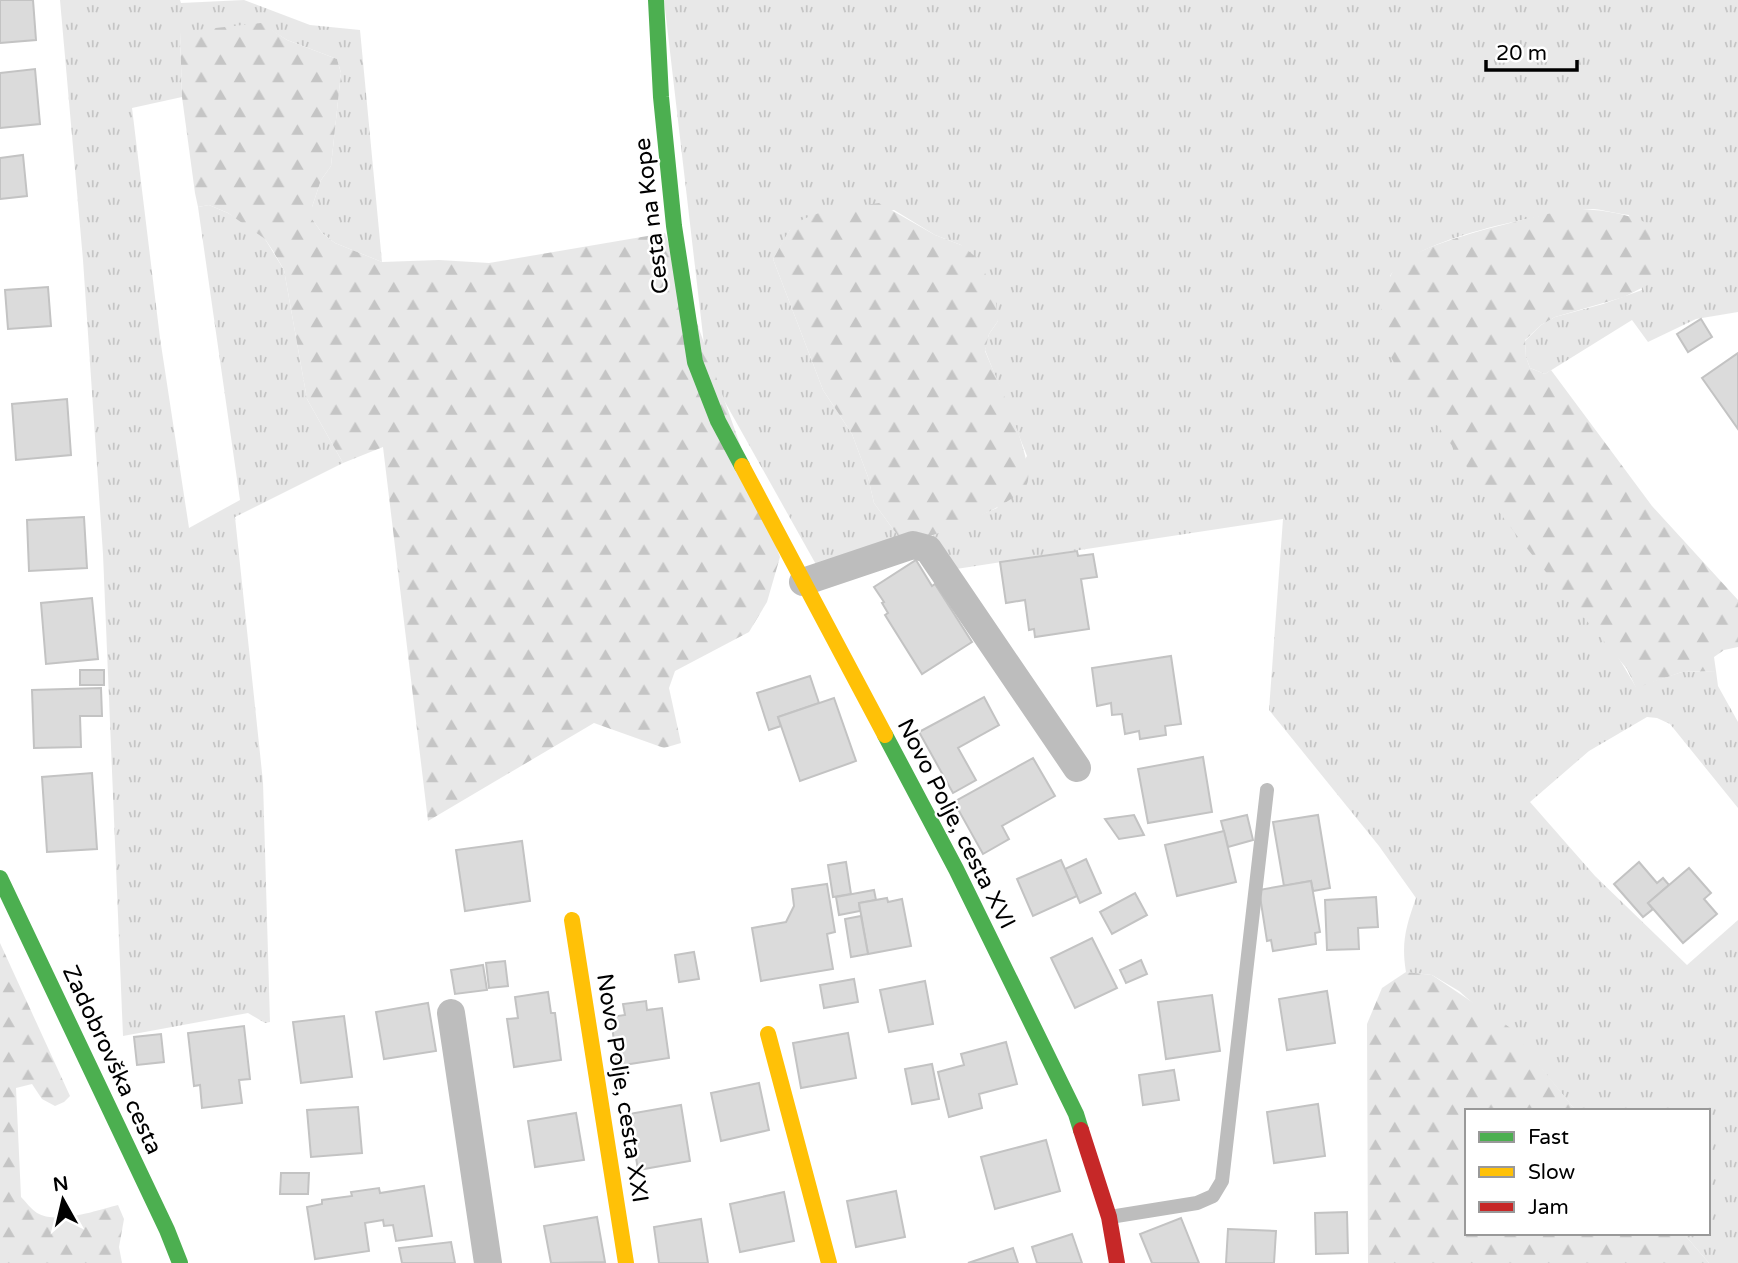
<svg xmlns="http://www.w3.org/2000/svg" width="1738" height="1263" font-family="'Varela Round',sans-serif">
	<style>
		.grass { fill: url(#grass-tufts) }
		.forest { fill: url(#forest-firs) }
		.building { fill: #dbdbdb; stroke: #c3c3c3; stroke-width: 2 }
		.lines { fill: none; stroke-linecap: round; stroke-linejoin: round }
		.lane { stroke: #bdbdbd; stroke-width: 14 }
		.street { stroke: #bdbdbd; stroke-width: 28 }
		.fast { stroke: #4caf50; stroke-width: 16 }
		.slow { stroke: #ffc107; stroke-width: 16 }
		.jam { stroke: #c62828; stroke-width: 16 }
		.labels { text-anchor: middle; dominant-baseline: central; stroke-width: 5; stroke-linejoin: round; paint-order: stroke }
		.street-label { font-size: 23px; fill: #000; stroke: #fff }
	</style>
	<defs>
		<pattern id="grass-tufts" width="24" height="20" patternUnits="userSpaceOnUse" patternTransform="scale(1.75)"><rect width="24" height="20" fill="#e8e8e8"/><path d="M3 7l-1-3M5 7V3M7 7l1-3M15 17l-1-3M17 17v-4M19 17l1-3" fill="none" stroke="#c5c5c5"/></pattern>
		<pattern id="forest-firs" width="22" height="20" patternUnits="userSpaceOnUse" patternTransform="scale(1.75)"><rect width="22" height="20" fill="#e8e8e8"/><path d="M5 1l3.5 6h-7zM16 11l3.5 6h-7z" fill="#c5c5c5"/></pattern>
	</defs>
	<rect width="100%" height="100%" fill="#fff"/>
	<g class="grass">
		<polygon points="60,0 180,0 181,3 244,0 310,25 360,30 382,262 335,243 322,233 312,219 312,207 321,180 331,166 341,73 337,59 287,40 261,24 180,33 182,97 132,108 160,338 189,528 240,500 198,207 209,205 228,213 249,226 265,239 284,270 307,399 343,463 235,517 263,782 270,1022 265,1023 248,1013 123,1036 103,554 83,260"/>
		<path d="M 664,0 L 1738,0 L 1738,312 L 1696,319 L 1648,342 L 1632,320 L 1545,374 L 1530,368 L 1526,357 L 1525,341 L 1541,325 L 1555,317 L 1603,304 L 1642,290 L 1629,215 C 1619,214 1600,209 1592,209 C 1547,213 1414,237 1390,276 L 1636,687 L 1682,672 L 1716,671 L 1718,686 L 1738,722 L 1738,808 L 1670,724 L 1657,718 L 1647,717 L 1589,751 L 1530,802 L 1595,876 L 1687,965 L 1738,920 L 1738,1263 L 1709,1263 L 1683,1233 L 1708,1233 L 1708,1111 L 1576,1111 L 1528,1052 L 1459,991 L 1432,975 L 1406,972 C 1401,943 1406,926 1416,898 L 1379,846 L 1269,710 L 1283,519 L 956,569 L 933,535 L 997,508 L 1027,456 L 985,350 L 989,334 L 998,321 L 961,245 L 935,235 L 894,210 L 790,230 L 773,259 L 823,390 L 852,434 L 868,477 L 874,503 L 901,540 L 818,568 L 707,370 Z"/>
	</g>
	<g class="forest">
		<polygon points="261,23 287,40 337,59 341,73 331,166 321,180 312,207 312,219 322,233 335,243 382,262 439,260 489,263 665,233 780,557 767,602 749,632 675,671 669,688 681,743 664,748 594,723 428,821 383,447 343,463 307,399 284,270 273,251 265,239 228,213 209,205 198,207 195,193 182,97 180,32"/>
		<path d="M 879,203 L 935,235 L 961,245 L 977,258 L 984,270 L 996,303 L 998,321 L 989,334 L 985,351 C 995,375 1036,463 1027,484 C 1019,502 952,529 933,535 C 922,538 911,538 901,540 L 874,503 L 868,477 L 852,434 L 823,390 L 773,259 C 779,250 783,239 790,230 C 806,209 854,207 879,203 Z"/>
		<path d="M 1571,209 C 1597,209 1623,212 1647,223 L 1659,279 L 1624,297 L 1555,317 L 1541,325 L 1525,340 L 1526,357 L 1530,368 L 1545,374 L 1551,370 L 1652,506 L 1738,600 L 1738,647 L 1724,650 L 1714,657 L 1716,671 L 1682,672 L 1636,688 L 1627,669 C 1591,625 1553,582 1518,537 C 1490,501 1464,462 1437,425 C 1422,403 1383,355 1380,329 C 1378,315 1386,280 1395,268 C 1414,243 1537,216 1571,209 Z"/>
		<path d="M 0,943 L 70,1096 L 64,1102 L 55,1106 L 42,1099 L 32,1084 L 16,1088 L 21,1197 C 26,1202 31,1209 37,1213 C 56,1225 98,1210 118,1205 L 124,1219 L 119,1247 L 122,1263 L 0,1263 Z"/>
		<polygon points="1406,972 1432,975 1509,1027 1576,1111 1467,1111 1467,1233 1683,1233 1709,1263 1368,1263 1367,1024 1382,988"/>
	</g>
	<g class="building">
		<polygon points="0,0 33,0 36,40 0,43"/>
		<polygon points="35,69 40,124 0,128 0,73"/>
		<polygon points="23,155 27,196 0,199 0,158"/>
		<polygon points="48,287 51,326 8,329 5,290"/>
		<polygon points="1701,319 1712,337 1688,352 1677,334"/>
		<polygon points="1738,353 1738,429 1702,378"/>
		<polygon points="67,399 71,455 16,460 12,404"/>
		<polygon points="84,517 87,568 29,571 27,520"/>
		<polygon points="1077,551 1078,556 1093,554 1097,577 1081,579 1089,629 1035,637 1034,629 1029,630 1025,600 1006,603 1000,562"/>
		<polygon points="916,560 932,586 935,584 972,642 922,674 885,615 888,613 882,603 884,602 874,587"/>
		<polygon points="92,598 98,659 46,664 41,603"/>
		<polygon points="1171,656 1181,724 1165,726 1166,735 1140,739 1139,731 1125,734 1122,714 1112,715 1111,703 1097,706 1092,668"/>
		<rect x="80" y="670" width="24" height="15"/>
		<polygon points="810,676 819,703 778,717 781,726 769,730 757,693"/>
		<polygon points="101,688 102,716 80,716 81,747 34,748 32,690"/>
		<polygon points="984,697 999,725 958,748 976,780 953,793 919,732"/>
		<polygon points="834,698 856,761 800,781 778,717"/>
		<polygon points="1203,757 1212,812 1148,823 1138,769"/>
		<polygon points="1033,758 1055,796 1002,826 1009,839 983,854 954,802"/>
		<polygon points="92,773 97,849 47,852 42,777"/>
		<polygon points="1134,815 1144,835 1119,839 1105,819"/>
		<polygon points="1247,815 1253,840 1228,847 1221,821"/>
		<polygon points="1318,815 1330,888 1313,891 1311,881 1284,886 1273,822"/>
		<polygon points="1224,831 1236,882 1177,896 1165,845"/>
		<polygon points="522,841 530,901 465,911 456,850"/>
		<polygon points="1086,859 1101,893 1080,903 1065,869"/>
		<polygon points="1061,860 1077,896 1033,916 1017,879"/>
		<polygon points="846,862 851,894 833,897 828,865"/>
		<polygon points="1639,862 1657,883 1663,878 1669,885 1648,903 1653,909 1643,917 1614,884"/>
		<polygon points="1689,868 1711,893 1704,899 1717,914 1683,943 1648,903"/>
		<polygon points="1311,881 1320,932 1315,933 1316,944 1273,951 1271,940 1267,941 1259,890"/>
		<polygon points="827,884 835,932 827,934 833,969 761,981 752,928 786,922 794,906 792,889"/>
		<polygon points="874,890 876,900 859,903 860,911 839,915 836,897"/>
		<polygon points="1135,893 1147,915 1112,934 1100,912"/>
		<polygon points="1376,897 1378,927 1358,928 1359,949 1327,950 1325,900"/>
		<polygon points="887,898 888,902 902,899 911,946 868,954 859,903"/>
		<polygon points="861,916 868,954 851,957 845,919"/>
		<polygon points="1092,938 1117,988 1075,1008 1051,958"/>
		<polygon points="694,952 699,979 679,982 675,955"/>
		<polygon points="1141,960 1147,974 1126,983 1120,970"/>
		<polygon points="505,961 508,986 489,988 486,963"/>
		<polygon points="483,965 487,990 455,994 451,970"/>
		<polygon points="854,979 858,1002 824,1008 820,985"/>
		<polygon points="925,981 933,1024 889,1032 880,990"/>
		<polygon points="1327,991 1335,1043 1287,1050 1279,999"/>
		<polygon points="548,992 551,1013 555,1013 561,1060 514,1067 507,1019 518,1018 515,997"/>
		<polygon points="1212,995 1220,1051 1166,1059 1158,1002"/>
		<polygon points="646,1001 647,1010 662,1008 669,1058 617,1066 611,1017 625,1015 623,1004"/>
		<polygon points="428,1003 436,1051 384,1059 376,1012"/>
		<polygon points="344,1016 352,1077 301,1083 293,1022"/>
		<polygon points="244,1026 250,1079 239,1080 242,1103 202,1108 200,1085 194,1086 188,1033"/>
		<polygon points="848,1033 856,1078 801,1088 793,1043"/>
		<polygon points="161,1034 164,1062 137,1065 134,1037"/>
		<polygon points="1006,1042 1017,1084 979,1094 982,1108 949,1117 938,1072 964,1065 961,1054"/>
		<polygon points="932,1064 939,1099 912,1104 905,1069"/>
		<polygon points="1174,1070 1179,1100 1143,1105 1139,1075"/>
		<polygon points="759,1083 769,1130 721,1141 711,1093"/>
		<polygon points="1318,1104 1325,1156 1274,1163 1267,1112"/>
		<polygon points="681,1105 690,1161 638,1170 629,1114"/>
		<polygon points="358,1107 362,1153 311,1157 307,1110"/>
		<polygon points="576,1113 584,1160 535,1167 528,1121"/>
		<polygon points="1046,1140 1060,1191 995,1209 981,1157"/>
		<polygon points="281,1173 309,1173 308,1194 280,1194"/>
		<polygon points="424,1186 432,1236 396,1241 393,1225 384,1226 383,1220 365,1223 369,1251 315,1259 307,1207 322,1204 322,1200 352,1196 351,1192 379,1188 380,1193"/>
		<polygon points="896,1191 905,1237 856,1247 847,1201"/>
		<polygon points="784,1192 794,1241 740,1252 730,1204"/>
		<polygon points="1347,1212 1348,1253 1316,1254 1315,1213"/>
		<polygon points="597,1217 605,1262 551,1263 544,1226"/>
		<polygon points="1181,1218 1199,1263 1152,1263 1140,1234"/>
		<polygon points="701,1219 708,1263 659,1263 654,1227"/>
		<polygon points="1228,1229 1276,1231 1274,1263 1226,1263"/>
		<polygon points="1072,1234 1082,1263 1037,1263 1032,1247"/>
		<polygon points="451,1242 455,1263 402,1263 399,1248"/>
		<polygon points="1013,1248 1018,1263 968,1263"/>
	</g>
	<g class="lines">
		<polyline class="lane" points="1110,1217 1197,1203 1213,1196 1222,1181 1267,790"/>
		<g class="street">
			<polyline points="803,582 913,545 928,549 1077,768"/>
			<polyline points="451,1013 488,1263"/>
		</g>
		<g class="fast">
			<polyline points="656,0 661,97 674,226 695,362 718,421 742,466"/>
			<polyline points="885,735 956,869 1076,1114 1081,1130"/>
			<polyline points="0,878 167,1230 180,1263"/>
		</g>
		<g class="slow">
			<polyline points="742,466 885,735"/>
			<polyline points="572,920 626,1263"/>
			<polyline points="768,1034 829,1263"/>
		</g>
		<polyline class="jam" points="1081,1130 1109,1217 1117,1263"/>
	</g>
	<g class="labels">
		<g class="street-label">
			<text transform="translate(652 216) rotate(-97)">Cesta na Kope</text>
			<text transform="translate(956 824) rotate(63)">Novo Polje, cesta XVI</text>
			<text transform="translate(112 1060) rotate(65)">Zadobrovška cesta</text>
			<text transform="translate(622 1088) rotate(81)">Novo Polje, cesta XXI</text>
		</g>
	</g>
	<rect x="1465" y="1109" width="245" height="126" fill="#ffffff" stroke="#999999" stroke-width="2"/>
	<rect x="1479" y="1132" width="35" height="10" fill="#4caf50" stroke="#999999" stroke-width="2"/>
	<text x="1528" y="1144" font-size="21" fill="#000000">Fast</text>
	<rect x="1479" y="1167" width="35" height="10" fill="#ffc107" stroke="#999999" stroke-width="2"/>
	<text x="1528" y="1179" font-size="21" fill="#000000">Slow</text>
	<rect x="1479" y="1202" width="35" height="10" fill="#c62828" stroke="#999999" stroke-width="2"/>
	<text x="1528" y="1214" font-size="21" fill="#000000">Jam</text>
	<g transform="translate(63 1200) rotate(352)" stroke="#ffffff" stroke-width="5" paint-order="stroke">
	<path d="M0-5L12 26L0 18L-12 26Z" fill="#000000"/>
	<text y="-10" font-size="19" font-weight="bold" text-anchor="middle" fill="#000000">N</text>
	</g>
	<path d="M1486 60v10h91v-10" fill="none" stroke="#000000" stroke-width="3.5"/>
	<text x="1496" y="60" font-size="21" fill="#000000" stroke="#ffffff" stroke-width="5" paint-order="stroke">20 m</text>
</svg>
